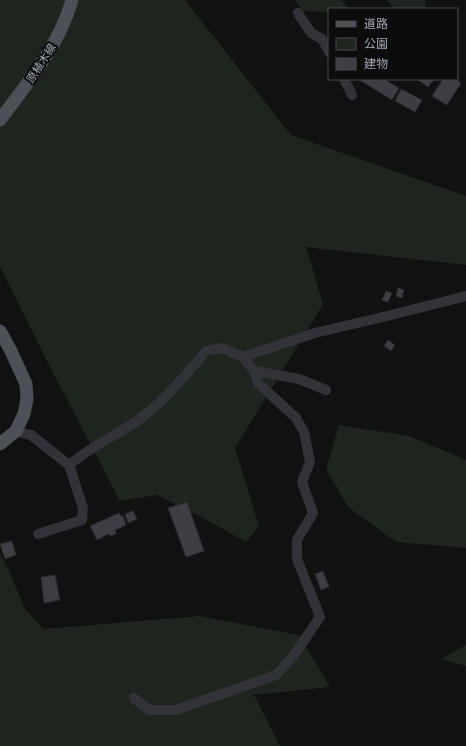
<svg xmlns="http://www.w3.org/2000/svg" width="466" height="746" font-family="Ubuntu,'Noto Sans JP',sans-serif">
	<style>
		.green { fill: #1d251e }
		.building { fill: #3d3e43; stroke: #2b2b2f }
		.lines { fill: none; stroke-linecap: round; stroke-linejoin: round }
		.minor { stroke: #323338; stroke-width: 10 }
		.major { stroke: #4e5057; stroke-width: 13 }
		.labels { text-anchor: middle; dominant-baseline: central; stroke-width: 4; stroke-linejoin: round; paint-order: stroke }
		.street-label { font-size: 11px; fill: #a1a8b4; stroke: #0c0c0d }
	</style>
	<rect width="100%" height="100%" fill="#111112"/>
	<g class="green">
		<polygon points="0,0 185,0 291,135 466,196 466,265 306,247 323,304 235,448 259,526 246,542 205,519 157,495 120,501 47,361 0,266"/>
		<polygon points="295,0 342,0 347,8 329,9 329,12 303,11"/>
		<polygon points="387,0 424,0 426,3 426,9 394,9"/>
		<polygon points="339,425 409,436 466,460 466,548 396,542 348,507 326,469"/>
		<polygon points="0,553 9,571 25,609 43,629 199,616 299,635 330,687 254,695 280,746 0,746"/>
		<polygon points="466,645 466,666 441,659"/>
	</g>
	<g class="building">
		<polygon points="358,79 384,79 399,88 392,100"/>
		<polygon points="417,79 434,79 428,87"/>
		<polygon points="443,79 455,79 461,83 447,105 432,96"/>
		<polygon points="401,89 422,100 415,112 395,101"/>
		<polygon points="398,288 404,290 402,298 396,296"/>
		<polygon points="386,291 392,293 388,302 382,300"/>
		<polygon points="388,340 395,345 391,351 384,346"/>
		<polygon points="187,502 204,551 186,557 168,508"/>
		<polygon points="133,511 137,519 128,523 125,514"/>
		<polygon points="119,513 121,516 123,516 126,525 115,530 116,534 111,536 108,534 97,540 90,526"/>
		<polygon points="12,541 16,555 5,559 0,544"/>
		<polygon points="323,571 329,587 321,590 315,574"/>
		<polygon points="55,575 60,600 44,603 41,577"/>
	</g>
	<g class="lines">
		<g class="minor">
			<polyline points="298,13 311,33 322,39 329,52"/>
			<polyline points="344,79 352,95"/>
			<polyline points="243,357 315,333 387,316 466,296"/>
			<polyline points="16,431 31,435 69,465 83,508 82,520 38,534"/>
			<path d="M 69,465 C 92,445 121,434 145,415 C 169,396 187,373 206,351 L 221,348 L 243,357 L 254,371 L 299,379 L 326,390"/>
			<polyline points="134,698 149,710 176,710 276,675 294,655 320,617 297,559 297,540 313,513 302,482 310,462 304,432 296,418 258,383 254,371"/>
		</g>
		<g class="major">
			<path d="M 0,120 C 28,82 59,46 72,0"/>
			<polyline points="0,331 11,351 26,384 27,399 24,414 16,431 0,444"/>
		</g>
	</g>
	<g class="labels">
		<g class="street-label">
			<text transform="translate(41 63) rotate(-57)">原植木線</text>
		</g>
	</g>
	<rect x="328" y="8" width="130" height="72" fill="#0c0c0d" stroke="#484a50"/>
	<rect x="336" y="21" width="20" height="6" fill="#4e5057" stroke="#484a50"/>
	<text x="364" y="28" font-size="12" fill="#a1a8b4">道路</text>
	<rect x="336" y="38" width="20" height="12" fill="#1d251e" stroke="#484a50"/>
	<text x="364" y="48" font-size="12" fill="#a1a8b4">公園</text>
	<rect x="336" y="58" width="20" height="12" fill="#3d3e43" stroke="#484a50"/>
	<text x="364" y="68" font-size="12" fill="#a1a8b4">建物</text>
</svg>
